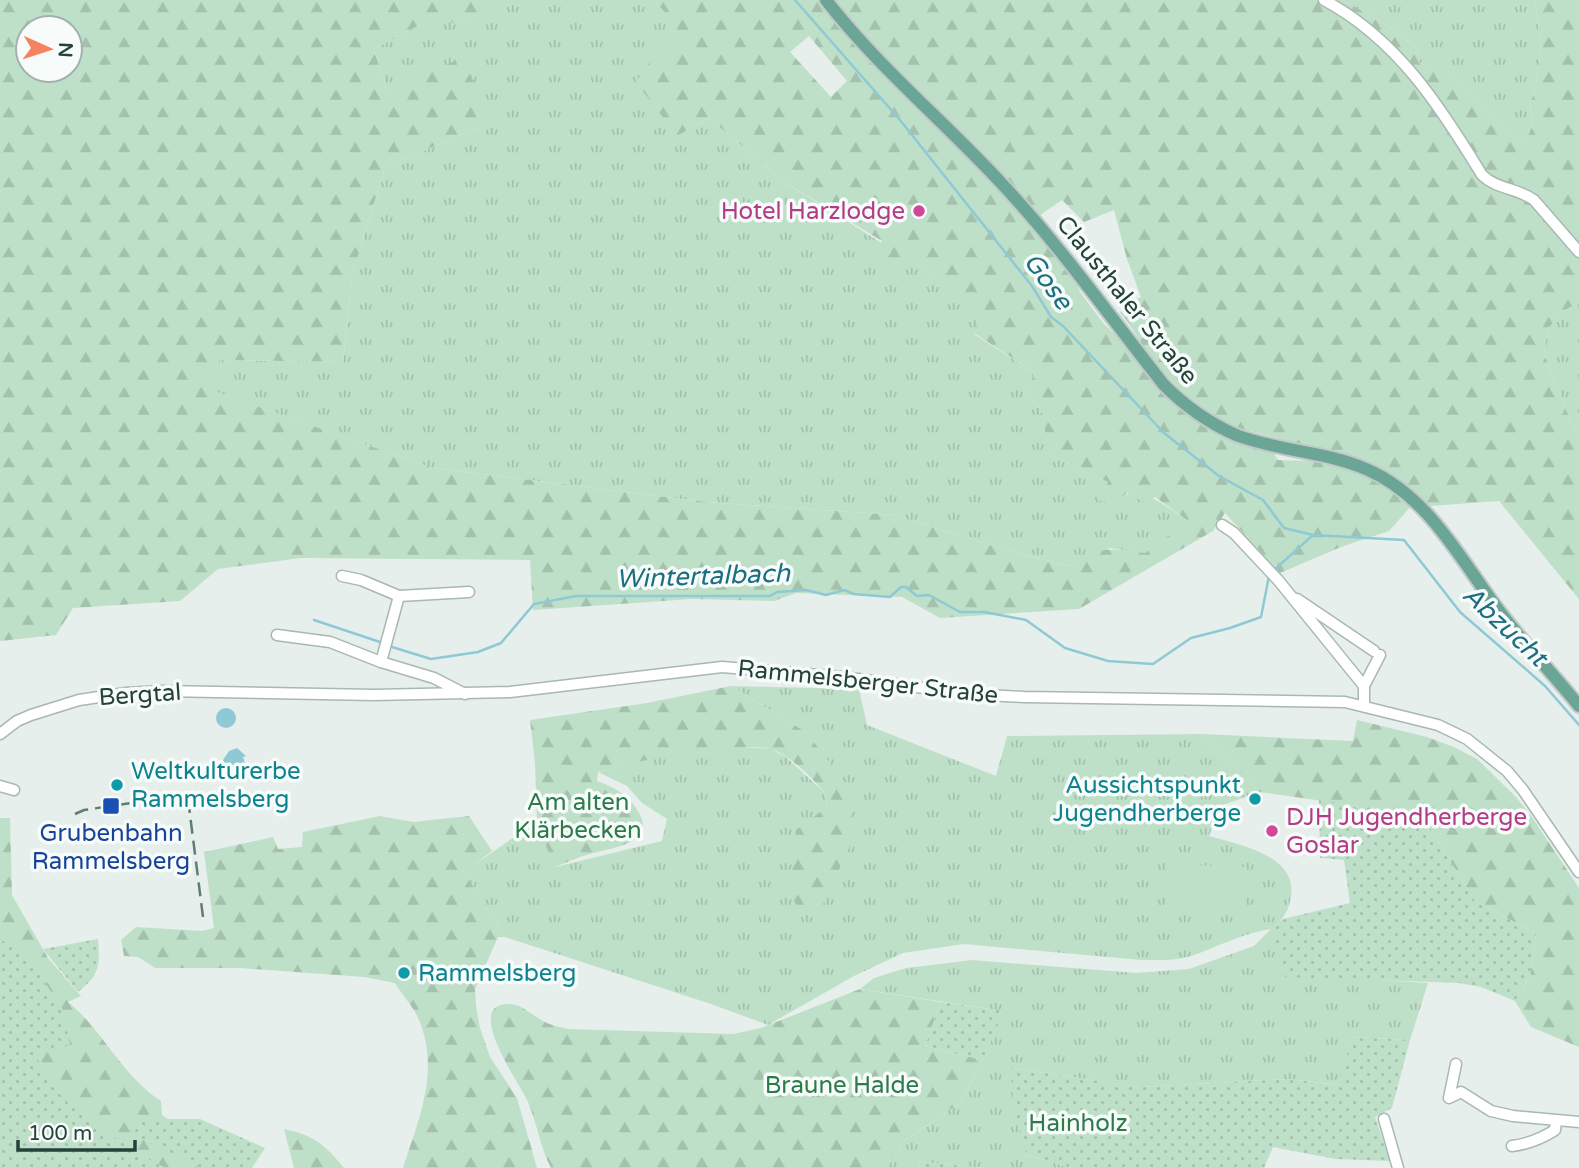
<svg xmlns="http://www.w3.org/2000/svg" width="1579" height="1168" font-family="'Varela Round',sans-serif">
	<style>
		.grass { fill: url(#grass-tufts) }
		.forest { fill: url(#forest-firs); fill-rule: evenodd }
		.park { fill: url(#park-dots) }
		.pitch { fill: #bfe0c8 }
		.water { fill: #8ec9d4 }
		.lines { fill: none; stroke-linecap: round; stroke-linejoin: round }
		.stream { stroke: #8ec9d4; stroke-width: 2.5 }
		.minor-casing { stroke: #a8b8b2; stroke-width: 13 }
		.major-casing { stroke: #c2cac8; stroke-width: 16 }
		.minor { stroke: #fff; stroke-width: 10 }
		.major { stroke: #6aa596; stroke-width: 12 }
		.rail { stroke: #5f7d75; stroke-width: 2.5; stroke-dasharray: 14 7; stroke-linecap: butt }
		.hotel-dot { fill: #d1479c; stroke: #f7fbf9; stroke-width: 2.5 }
		.culture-dot { fill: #0f9aa8; stroke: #f7fbf9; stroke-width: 2.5 }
		.transit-dot { fill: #1a4fb4; stroke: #f7fbf9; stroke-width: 2.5 }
		.labels { text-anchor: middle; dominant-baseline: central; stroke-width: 7; stroke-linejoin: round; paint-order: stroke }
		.hotel-label { font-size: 24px; fill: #b23c85; stroke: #f7fbf9; text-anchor: end }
		.street-label { font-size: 24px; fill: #24423a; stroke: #f7fbf9 }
		.culture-label { font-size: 24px; fill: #0d838f; stroke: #f7fbf9; text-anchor: start }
		.park-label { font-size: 24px; fill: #2d7a4b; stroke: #f7fbf9 }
		.transit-label { font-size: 24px; fill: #164399; stroke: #f7fbf9 }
		.water-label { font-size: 26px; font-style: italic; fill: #1c6f80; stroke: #f7fbf9 }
	</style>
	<defs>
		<pattern id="grass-tufts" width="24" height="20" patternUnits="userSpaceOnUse" patternTransform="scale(1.75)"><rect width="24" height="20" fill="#bfe0c8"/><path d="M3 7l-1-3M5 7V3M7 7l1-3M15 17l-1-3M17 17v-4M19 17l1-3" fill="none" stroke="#a4c1ad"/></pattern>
		<pattern id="forest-firs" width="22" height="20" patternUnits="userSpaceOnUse" patternTransform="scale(1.75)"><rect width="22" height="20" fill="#bfe0c8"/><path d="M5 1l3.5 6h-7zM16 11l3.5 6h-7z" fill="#a4c1ad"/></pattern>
		<pattern id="park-dots" width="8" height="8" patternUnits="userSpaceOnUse" patternTransform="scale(1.75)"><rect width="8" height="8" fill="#bfe0c8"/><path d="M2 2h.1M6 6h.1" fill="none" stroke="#a4c1ad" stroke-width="1.8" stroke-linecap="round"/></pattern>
	</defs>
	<rect width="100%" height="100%" fill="#e6efeb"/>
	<g class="grass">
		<path d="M 488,0 L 654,0 L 675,23 L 677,136 L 709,118 L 786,183 L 984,307 L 974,334 L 1035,373 L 1025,391 L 1045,416 L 1045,453 L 1108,482 L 1098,500 C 1144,488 1151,495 1189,522 L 1145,553 L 1110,548 L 1076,567 L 1028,556 L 894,515 L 706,502 L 433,468 L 207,389 L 219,360 L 343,362 L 352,276 L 385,167 L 480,127 L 387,93 L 374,49 L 447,10 L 453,24 L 491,8 Z"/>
		<polygon points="1343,0 1535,0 1541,49 1535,91 1530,103 1532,126 1529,134 1518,140 1447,69 1430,69 1420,63 1415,47 1382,22"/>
		<polygon points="1579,302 1579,442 1544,354 1547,330 1562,312"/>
		<path d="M 731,686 L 859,689 L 867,725 L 996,776 L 1007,736 L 1203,734 L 1259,792 L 1220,806 L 1209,836 C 1238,845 1297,854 1291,896 C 1289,911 1283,920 1272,929 L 1379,980 L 1428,983 L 1410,1040 L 1352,1037 L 1340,1085 L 1288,1079 L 1140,1087 L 1011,1068 L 1027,1155 L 1072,1168 L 986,1168 L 920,1162 L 919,1168 L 888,1168 L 903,1142 L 960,1103 L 983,1060 L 1003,1011 L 860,989 L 874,978 L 906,968 L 972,960 L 1136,973 L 1189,969 L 1254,946 L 1271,929 C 1242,933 1218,947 1191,956 C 1175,961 1157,960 1141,960 L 964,944 L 903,953 L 854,976 L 768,1025 L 711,1004 L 505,937 L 466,875 L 467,870 L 537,821 L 555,867 L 662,841 L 667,819 L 642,803 L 627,786 L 598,772 L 657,756 L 701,749 L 743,747 L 771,749 L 786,757 L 825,793 L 827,807 L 849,848 L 806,732 Z"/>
	</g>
	<g class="forest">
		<path d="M 0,0 L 488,0 L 492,8 L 453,24 L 446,11 L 374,49 L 387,93 L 461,58 L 480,93 L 480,127 L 385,167 L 352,276 L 343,362 L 219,360 L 208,389 L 433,468 L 706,502 L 894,515 L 1028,556 L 1076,567 C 1094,544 1119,549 1145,553 L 1188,521 L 1155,497 L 1147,504 L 1127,493 L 1113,503 L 1097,500 L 1108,482 L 1045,453 L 1045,416 L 1025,391 L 1035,373 L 974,333 L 983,307 L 915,264 L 899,271 L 880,264 L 882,241 L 786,183 L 709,118 L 677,136 L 636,82 L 655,54 L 674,48 L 675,24 L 654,0 L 820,0 L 868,58 L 975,162 L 1018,208 L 1073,275 L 1080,292 L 1104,324 L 1119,338 L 1179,407 L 1217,432 L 1272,450 L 1278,460 C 1294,461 1312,460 1328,463 C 1360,469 1387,485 1412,505 L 1389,531 L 1341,547 L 1280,573 L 1225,513 L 1213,531 L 1079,609 L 940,618 L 902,597 L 796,593 L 774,601 L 692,599 L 533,610 L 530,560 L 301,558 L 218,569 L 180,601 L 73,608 L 56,635 L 0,641 ZM 28,28 L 70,28 L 70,70 L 28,70 ZM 809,36 L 847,81 L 831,97 L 790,52 Z"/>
		<path d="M 831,0 L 1343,0 L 1382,22 L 1415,47 L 1420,63 L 1430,69 L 1447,69 L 1518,140 L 1529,134 L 1532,126 L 1530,103 L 1535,91 L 1541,49 L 1535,0 L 1579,0 L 1579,302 L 1562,312 L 1547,330 L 1544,354 L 1579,442 L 1579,599 L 1499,501 L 1430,506 L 1386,471 L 1368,462 L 1239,428 C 1202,411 1172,386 1148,353 C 1138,340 1132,325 1120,313 L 1126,304 L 1141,297 L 1127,259 L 1114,210 L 1084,222 L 1062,200 L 1039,216 L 929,106 Z"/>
		<path d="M 731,686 L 806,732 L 851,790 L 849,848 L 823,904 L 801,911 L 789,894 L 796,830 L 827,807 L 825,793 C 813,779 788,753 770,749 C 759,746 744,747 732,748 C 686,750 643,760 598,772 L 597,781 C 615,787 630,796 639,813 C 657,844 609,848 590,854 C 578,857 566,863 554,867 L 537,821 L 535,763 L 530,720 L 647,703 Z"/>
		<polygon points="1357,720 1427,737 1454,747 1477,759 1516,797 1532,817 1579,888 1579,1047 1531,1027 1515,1001 1530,976 1536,934 1474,900 1422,815 1259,792 1203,734 1353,741"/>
		<path d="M 380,816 L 413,822 L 469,816 L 492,851 L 468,870 L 466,875 L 505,937 L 498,937 L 475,989 L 476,1006 L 480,1028 L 490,1057 L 517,1098 L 537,1168 L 403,1168 C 419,1118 440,1072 419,1020 C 414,1007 402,995 395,983 L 364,977 L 240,968 L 155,968 L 138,957 L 124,956 L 121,940 L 136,927 L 202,931 L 214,928 L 204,852 L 273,837 L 278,849 L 302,847 L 303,832 Z"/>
		<path d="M 0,818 L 10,818 L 12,895 L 48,958 L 81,996 L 68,1002 C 103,1030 121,1075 161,1101 L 162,1115 L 171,1121 L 200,1119 L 212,1168 L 72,1168 L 0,1147 Z"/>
		<path d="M 860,989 L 941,1002 L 925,1046 L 983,1060 L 960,1103 L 903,1142 L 888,1168 L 551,1168 C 540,1147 537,1123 528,1102 C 522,1087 461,1003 509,1004 C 523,1004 535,1018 547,1023 C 554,1026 561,1027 568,1029 L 733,1034 L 761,1028 Z"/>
		<path d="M 284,1129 C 314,1135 325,1145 344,1168 L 294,1168 Z"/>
	</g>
	<g class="park">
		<polygon points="1319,800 1422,815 1474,900 1536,934 1530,976 1515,1001 1481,987 1459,983 1285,977 1272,929 1283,919 1350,903 1344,860 1320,858"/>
		<path d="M 0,939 L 27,956 L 62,1008 L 70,1044 L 59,1051 L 35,1053 C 60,1115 112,1134 165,1168 L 0,1168 Z"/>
		<path d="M 98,939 C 100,966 100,974 78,992 L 43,949 Z"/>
		<polygon points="941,1002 1004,1011 983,1060 925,1046"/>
		<polygon points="1352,1037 1410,1040 1392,1108 1375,1117 1390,1161 1335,1159 1273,1147 1264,1168 1072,1168 1027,1155 1013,1104 1011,1068 1140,1087 1288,1079 1339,1085"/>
		<polygon points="139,1119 200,1119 265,1148 252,1168 200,1168 134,1135"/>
		<polygon points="920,1162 986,1168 919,1168"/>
	</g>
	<polygon class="pitch" points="1166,864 1246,867 1245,912 1165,909"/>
	<g class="water">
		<circle cx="226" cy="718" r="10"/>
		<polygon points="237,748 246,756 243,757 247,769 236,775 225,769 223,760 229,751"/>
	</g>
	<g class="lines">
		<g class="stream">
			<polyline points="795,0 900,120 1032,286 1051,317 1063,326 1164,433 1219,476 1263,500 1284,528 1313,535"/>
			<polyline points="1273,571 1313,535 1404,540 1460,612 1545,686 1579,725"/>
			<polyline points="314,620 380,642"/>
			<polyline points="392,647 431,659 478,652 501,643 534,604 576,596 770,596 777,592 806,590 826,595 844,590 854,594 890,597 901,587 906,587 917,596 929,595 960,612 984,612 1026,620 1065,648 1108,661 1153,664 1191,638 1230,628 1261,617 1269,576"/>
		</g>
		<g class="minor-casing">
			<g id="minor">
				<path d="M 1324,0 C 1397,39 1440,106 1482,175 C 1496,189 1517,188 1534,200 L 1579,252"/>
				<polyline points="1222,525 1234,533 1278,580 1364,686 1364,706"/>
				<polyline points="342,576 361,580 399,596"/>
				<polyline points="1297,599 1374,651"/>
				<polyline points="277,635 330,642 381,662 434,678 465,694"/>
				<polyline points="381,662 399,596 469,592"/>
				<polyline points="1364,686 1380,655"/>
				<polyline points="0,734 17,721 31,715 79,700 126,693 163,691 374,695 510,692 722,667 843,677 968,694 1024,697 1345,702 1438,725 1467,739 1507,771 1523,790 1579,872"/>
				<polyline points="0,786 14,790"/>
				<polyline points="1456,1064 1449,1098 1461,1092 1491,1111 1513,1116 1579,1122"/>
				<polyline points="1384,1119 1398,1168"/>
				<path d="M 1512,1146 C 1528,1144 1541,1139 1555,1130 L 1556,1121"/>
			</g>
		</g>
		<g class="major-casing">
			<path id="major" d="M 826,0 C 879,68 945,122 1003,185 C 1061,247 1111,318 1164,385 C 1185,406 1209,423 1236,435 C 1278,451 1324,451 1366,469 C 1430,496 1462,563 1503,616 C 1527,647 1554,675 1579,706"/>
		</g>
		<use href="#minor" class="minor"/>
		<use href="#major" class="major"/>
		<g class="rail">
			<polyline points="188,799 203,917"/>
			<polyline points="75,814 84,810 166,798"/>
		</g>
	</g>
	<g class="hotel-dot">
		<circle cx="919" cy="211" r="7"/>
		<circle cx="1272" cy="831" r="7"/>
	</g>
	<g class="culture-dot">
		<circle cx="117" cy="785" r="7"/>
		<circle cx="1255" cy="799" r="7"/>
		<circle cx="404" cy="973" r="7"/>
	</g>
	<rect class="transit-dot" x="102" y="797" width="18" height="18" rx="3.5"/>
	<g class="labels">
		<g class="hotel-label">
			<text x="905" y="211">Hotel Harzlodge</text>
			<text x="1286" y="817" text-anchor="start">DJH Jugendherberge<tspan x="1286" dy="28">Goslar</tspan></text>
		</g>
		<g class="street-label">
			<text transform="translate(1127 300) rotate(51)">Clausthaler Straße</text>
			<text transform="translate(868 682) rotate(6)">Rammelsberger Straße</text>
			<text transform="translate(140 695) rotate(-4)">Bergtal</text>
		</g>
		<g class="culture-label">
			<text x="131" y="771">Weltkulturerbe<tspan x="131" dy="28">Rammelsberg</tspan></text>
			<text x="1241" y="785" text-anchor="end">Aussichtspunkt<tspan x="1241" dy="28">Jugendherberge</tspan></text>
			<text x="418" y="973">Rammelsberg</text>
		</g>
		<g class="park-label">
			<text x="578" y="802">Am alten<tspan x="578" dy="28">Klärbecken</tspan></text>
			<text x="842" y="1085">Braune Halde</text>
			<text x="1078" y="1123">Hainholz</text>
		</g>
		<g class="transit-label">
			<text x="111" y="833">Grubenbahn<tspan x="111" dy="28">Rammelsberg</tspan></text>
		</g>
		<g class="water-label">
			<text transform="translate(1048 281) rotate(54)">Gose</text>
			<text transform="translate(703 576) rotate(-2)">Wintertalbach</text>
			<text transform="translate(1505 626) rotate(43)">Abzucht</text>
		</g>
	</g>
	<g transform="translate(49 49) rotate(93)"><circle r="33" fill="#f7fbf9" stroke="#a3b1ad" stroke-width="2"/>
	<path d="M0-5L12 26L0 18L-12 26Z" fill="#f4845f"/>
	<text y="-10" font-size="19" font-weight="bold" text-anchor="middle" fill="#24423a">N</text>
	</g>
	<path d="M18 1140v10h117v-10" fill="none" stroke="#24423a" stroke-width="3.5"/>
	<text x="28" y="1140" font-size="21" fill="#24423a" stroke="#f7fbf9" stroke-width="5" paint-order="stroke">100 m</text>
</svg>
